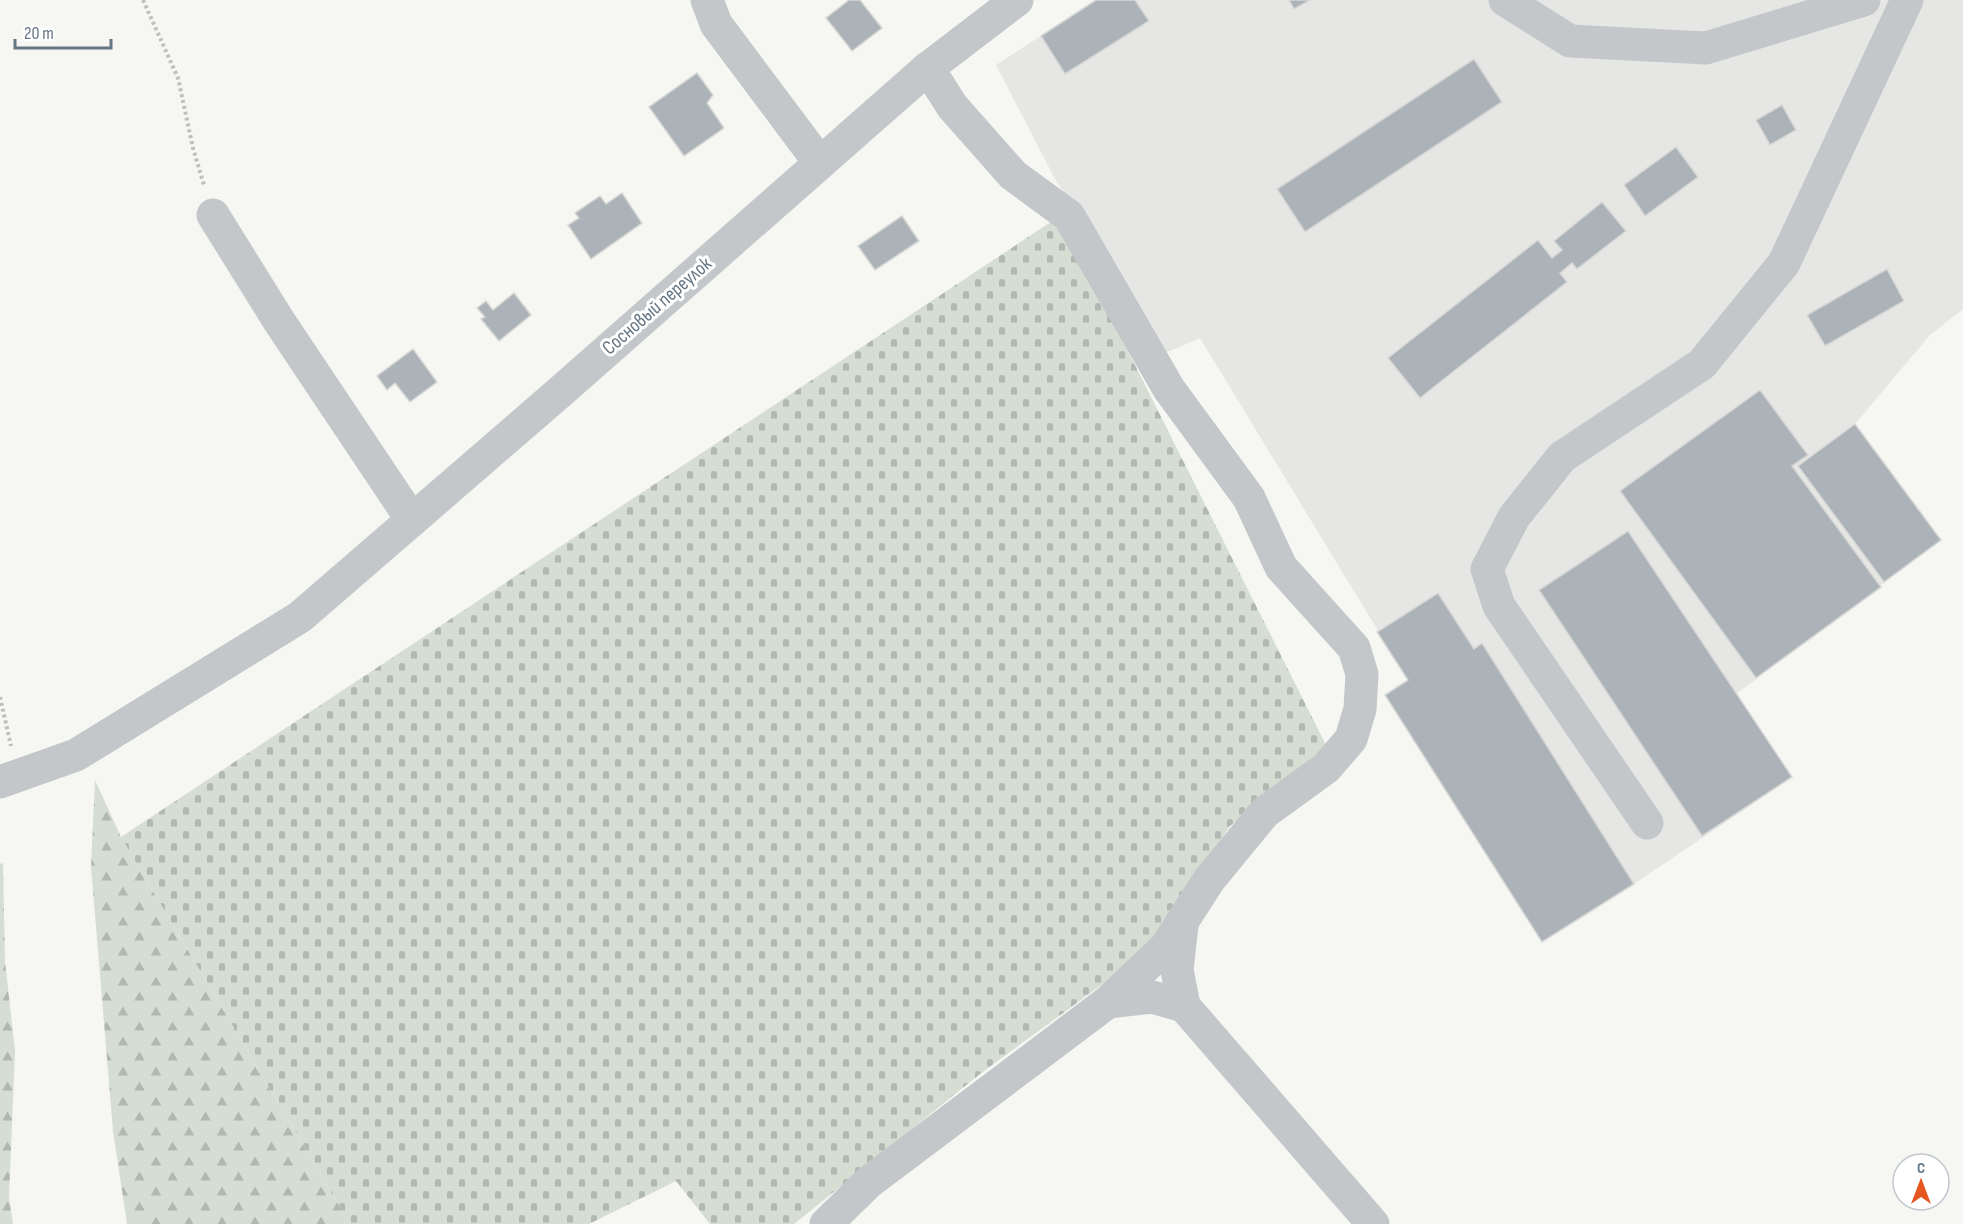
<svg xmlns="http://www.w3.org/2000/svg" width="1963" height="1224" font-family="'Sofia Sans Condensed',sans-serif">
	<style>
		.built { fill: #e6e7e5 }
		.forest { fill: url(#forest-firs) }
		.cemetery { fill: url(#cemetery-stones) }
		.building { fill: #abb3b9; stroke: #d7d7d5; stroke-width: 1.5 }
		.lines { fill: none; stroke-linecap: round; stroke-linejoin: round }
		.path { stroke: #bdbfc1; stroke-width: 4; stroke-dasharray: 3 3; stroke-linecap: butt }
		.minor { stroke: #c3c7ca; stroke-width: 33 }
		.labels { text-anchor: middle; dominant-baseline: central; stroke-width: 6; stroke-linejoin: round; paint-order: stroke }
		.street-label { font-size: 20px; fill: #647584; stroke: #fff }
	</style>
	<defs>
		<pattern id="forest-firs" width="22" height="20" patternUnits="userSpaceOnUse" patternTransform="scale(1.5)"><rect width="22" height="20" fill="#d6ddd3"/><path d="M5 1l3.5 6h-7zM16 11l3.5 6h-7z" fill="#b1b8b1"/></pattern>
		<pattern id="cemetery-stones" width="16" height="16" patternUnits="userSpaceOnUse" patternTransform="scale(1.5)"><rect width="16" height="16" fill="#d6ddd3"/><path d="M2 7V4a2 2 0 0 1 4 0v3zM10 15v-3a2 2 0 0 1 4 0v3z" fill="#b1b8b1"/></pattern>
	</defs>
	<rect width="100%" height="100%" fill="#f6f6f2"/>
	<polygon class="built" points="1096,0 1963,0 1963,309 1930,335 1855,424 1941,540 1736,694 1792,777 1634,884 1542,942 1408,680 1200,338 1163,354 1054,177 996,65"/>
	<g class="forest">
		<polygon points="95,780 121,837 350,1224 127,1224 113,1131 91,867"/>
		<polygon points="3,863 5,961 15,1051 9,1198 13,1224 0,1224 0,864"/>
	</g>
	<polygon class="cemetery" points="1060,216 1328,749 1230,826 1172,913 1134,961 980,1074 794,1224 710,1224 676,1181 589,1224 350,1224 121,837"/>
	<g class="building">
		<polygon points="849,0 860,0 882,28 852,51 826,18"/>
		<polygon points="1096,0 1135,0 1149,21 1065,74 1041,36"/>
		<polygon points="1289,0 1310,0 1294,9"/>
		<polygon points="1474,59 1502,102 1305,232 1277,189"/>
		<polygon points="697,73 713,95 707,103 724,128 684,156 649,107"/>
		<polygon points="1782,105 1796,130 1770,145 1756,120"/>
		<polygon points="1676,147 1698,177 1645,216 1624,185"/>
		<polygon points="622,193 642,223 591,259 568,225 579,218 575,213 600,196 606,204"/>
		<polygon points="1602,202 1626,231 1577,269 1572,263 1560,273 1567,282 1420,398 1388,358 1538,240 1552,258 1562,250 1554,241"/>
		<polygon points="902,216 919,241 875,270 858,246"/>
		<polygon points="1887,269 1904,301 1825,346 1807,315"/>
		<polygon points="514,293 531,315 499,341 481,319 485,317 477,308 486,301 493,310"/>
		<polygon points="413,349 437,382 410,402 395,383 387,390 377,376"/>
		<polygon points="1760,390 1808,455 1792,466 1881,587 1756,678 1620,491"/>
		<polygon points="1855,424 1941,540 1884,582 1798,466"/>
		<polygon points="1628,531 1792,777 1702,836 1539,590"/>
		<polygon points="1438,593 1474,649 1482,643 1634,884 1542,942 1385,695 1408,680 1377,632"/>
	</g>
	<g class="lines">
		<g class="path">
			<polyline points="143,0 178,78 193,148 204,185"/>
			<polyline points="0,697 11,746"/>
		</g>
		<g class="minor">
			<polyline points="707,0 716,24 820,163"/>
			<polyline points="1505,0 1570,41 1706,48 1864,0"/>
			<polyline points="213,215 279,321 412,520"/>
			<polyline points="0,782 76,755 300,617 560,392 928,68 1017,0"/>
			<polyline points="1647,823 1499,606 1487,569 1514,517 1562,457 1702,364 1784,263 1907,0"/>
			<polyline points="1182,925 1177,970 1184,1006 1373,1224"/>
			<polyline points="1108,1002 1152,997 1184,1006"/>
			<polyline points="826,1224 869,1182 1108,1002 1166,947 1209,880 1264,813 1326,768 1351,739 1360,709 1362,674 1354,648 1281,567 1249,498 1169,389 1069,216 1013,175 952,106 928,68"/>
		</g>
	</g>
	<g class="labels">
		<g class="street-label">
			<text transform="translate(657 306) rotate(-41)">Сосновый переулок</text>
		</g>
	</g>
	<g transform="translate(1921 1182)"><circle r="28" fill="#ffffff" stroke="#c1c8ce" stroke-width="1.5"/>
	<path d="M0-4.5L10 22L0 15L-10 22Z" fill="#e65621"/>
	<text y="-9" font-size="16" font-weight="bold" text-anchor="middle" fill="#647584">С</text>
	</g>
	<path d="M15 39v9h96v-9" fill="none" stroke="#647584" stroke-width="3"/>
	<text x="24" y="39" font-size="18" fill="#647584" stroke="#ffffff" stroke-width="4.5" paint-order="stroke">20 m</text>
</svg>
